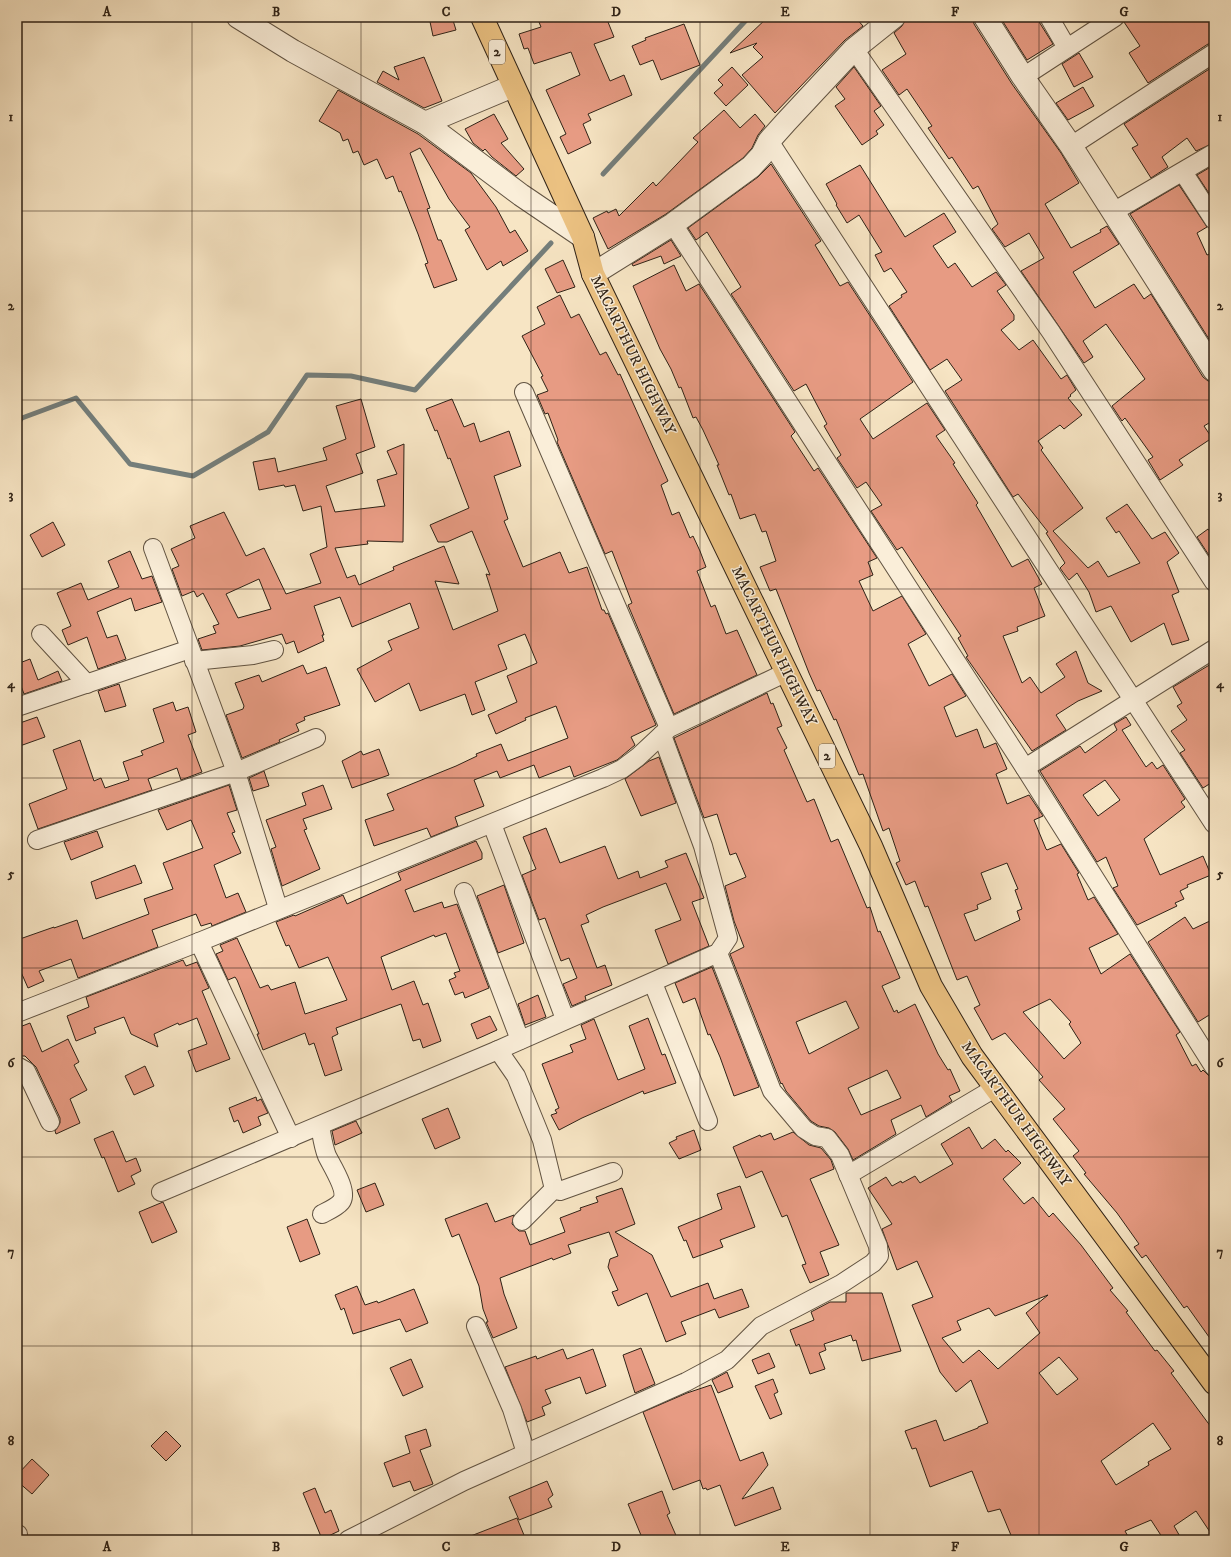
<svg xmlns="http://www.w3.org/2000/svg" width="1231" height="1557" font-family="'IM FELL DW Pica',serif">
	<style>
		.lines { fill: none; stroke-linecap: round; stroke-linejoin: round }
		.stream { stroke: #747e7b; stroke-width: 5 }
		.building { fill: #e79b83; stroke: #2f2216; fill-rule: evenodd }
		.minor-casing { stroke: #615342; stroke-width: 20 }
		.tertiary-casing { stroke: #615342; stroke-width: 24 }
		.trunk-casing { stroke: #2f2216; stroke-width: 24 }
		.minor { stroke: #faeed9; stroke-width: 18 }
		.tertiary { stroke: #faeed9; stroke-width: 22 }
		.trunk { stroke: #ecc282; stroke-width: 22 }
		.grid { fill: none; stroke: #2f2216; stroke-width: 1; stroke-opacity: 0.55 }
		.labels { text-anchor: middle; dominant-baseline: central; stroke-width: 3; stroke-linejoin: round; paint-order: stroke }
		.shield { fill: #faeed9; stroke: #6c5f50; stroke-width: 1 }
		.shield-label { font-size: 14px; font-weight: bold; fill: #2f2216 }
		.street-label { font-size: 15px; fill: #2f2216; stroke: #faeed9 }
		.neatline { fill: none; stroke: #2f2216; stroke-width: 1.5 }
		.grid-label { font-size: 13px; text-anchor: middle; font-weight: bold; fill: #2f2216 }
	</style>
	<rect width="100%" height="100%" fill="#f7e5c4"/>
	<filter id="stains"><feTurbulence type="fractalNoise" baseFrequency=".005" numOctaves="4"/><feColorMatrix values="0 0 0 0 .2 0 0 0 0 .09 0 0 0 0 .02 0 0 0 .5 -.17"/></filter>
	<radialGradient id="worn" r=".72"><stop offset=".6" stop-color="#630" stop-opacity="0"/><stop offset="1" stop-color="#630" stop-opacity=".3"/></radialGradient>
	<g class="lines">
		<g class="stream">
			<polyline points="603,174 749,17"/>
			<polyline points="17,424 22,418 76,398 130,464 193,476 268,432 307,375 351,376 415,390 551,243"/>
		</g>
	</g>
	<g class="building">
		<polygon points="429,17 452,17 456,30 433,36"/>
		<polygon points="537,17 606,17 614,37 594,44 610,81 624,75 632,95 588,114 591,120 583,124 591,143 568,154 560,137 566,134 546,90 580,75 571,52 534,64 528,48 524,49 519,34 541,27"/>
		<polygon points="768,17 855,17 863,26 845,40 775,113 742,75 763,57 753,47 757,43 730,53"/>
		<polygon points="906,17 973,17 974,24 1012,84 1061,153 1079,183 1045,204 1071,248 1101,232 1100,230 1107,226 1119,244 1073,272 1095,308 1134,284 1144,299 1151,294 1203,377 1208,381 1214,382 1214,420 1204,426 1212,438 1179,460 1183,465 1160,480 1148,460 1153,457 1125,418 1122,421 1112,406 1145,379 1106,324 1083,341 1093,357 1084,363 1021,271 1044,258 1029,233 1005,247 992,229 998,224 978,186 973,189 952,157 949,159 928,128 932,126 907,89 899,95 882,70 906,54 894,33 902,26"/>
		<polygon points="1000,17 1036,17 1053,44 1027,60"/>
		<polygon points="1125,17 1214,17 1214,43 1208,44 1148,83 1129,53 1140,46 1124,22"/>
		<polygon points="684,24 700,65 661,80 653,60 640,65 632,46 646,40 645,38"/>
		<polygon points="1079,53 1093,77 1074,87 1062,64"/>
		<polygon points="424,57 442,101 424,108 377,82 383,71 399,80 394,67"/>
		<polygon points="1214,66 1214,143 1196,151 1187,138 1162,157 1168,167 1151,178 1132,148 1138,145 1124,124"/>
		<polygon points="732,67 748,85 726,106 714,93 723,85 718,80"/>
		<polygon points="854,67 881,106 874,111 884,125 876,131 878,134 862,145 835,106 845,99 836,87"/>
		<polygon points="1083,87 1094,106 1068,120 1056,103"/>
		<polygon points="338,90 418,134 471,173 496,207 510,233 515,230 528,251 503,266 501,261 487,270 465,230 470,227 449,199 420,148 410,153 430,208 427,209 438,240 441,240 457,280 434,288 425,264 428,263 418,234 401,191 399,192 393,176 386,179 377,159 364,165 358,151 353,153 348,139 343,141 340,133 319,121"/>
		<polygon points="724,110 740,128 755,114 765,126 758,135 752,148 743,158 666,214 608,249 593,218 607,211 608,213 616,209 619,216 653,182 656,186 698,142 693,138"/>
		<polygon points="494,114 508,139 501,143 524,169 516,176 492,157 485,149 483,151 473,143 465,129"/>
		<polygon points="771,164 821,241 815,245 840,286 848,282 913,382 860,419 873,439 927,403 945,430 936,436 955,463 953,464 978,503 976,505 1012,567 1028,559 1042,584 1034,588 1045,616 1017,627 1018,631 1003,636 1022,683 1030,677 1041,693 1065,677 1056,664 1076,651 1088,683 1102,691 1078,701 1056,715 1066,730 1032,751 966,657 968,656 958,638 961,636 902,547 897,550 871,511 882,505 866,482 857,488 837,458 841,455 824,426 827,424 806,384 794,391 731,294 741,287 707,232 696,240 688,228 758,177"/>
		<polygon points="860,165 905,237 944,213 956,232 933,246 948,268 955,263 972,287 996,272 1006,285 997,291 1014,315 1014,320 1001,330 1019,350 1033,340 1061,379 1067,375 1076,390 1070,395 1071,396 1068,398 1082,415 1064,429 1060,425 1038,441 1043,448 1041,450 1083,508 1053,531 1088,568 1098,561 1108,577 1140,563 1119,531 1116,533 1106,518 1127,504 1152,539 1165,532 1179,553 1167,562 1179,592 1172,595 1189,640 1172,645 1164,623 1131,642 1111,606 1096,612 1089,592 1077,573 1069,580 1065,575 1060,568 1065,563 1046,533 1048,532 1018,494 1013,497 945,391 962,380 947,359 930,370 889,306 902,297 901,295 907,292 891,268 884,272 875,255 882,252 859,215 847,223 836,205 837,204 826,184"/>
		<polygon points="1214,165 1214,201 1197,175"/>
		<polygon points="1179,185 1207,227 1197,233 1207,255 1214,252 1214,347 1130,214"/>
		<polygon points="671,240 681,256 664,264 661,256 633,266 632,264"/>
		<polygon points="563,260 575,287 557,293 545,269"/>
		<path d="M 674,265 L 686,291 L 699,284 L 795,432 L 791,436 L 814,471 L 818,468 L 877,558 L 868,562 L 873,575 L 859,581 L 873,611 L 902,596 L 926,634 L 908,644 L 929,686 L 952,674 L 966,696 L 944,707 L 956,737 L 977,729 L 984,748 L 996,743 L 1007,769 L 996,774 L 1007,804 L 1029,795 L 1043,816 L 1034,820 L 1046,849 L 1047,850 L 1061,844 L 1079,873 L 1077,874 L 1088,900 L 1094,897 L 1118,934 L 1089,948 L 1101,974 L 1130,954 L 1180,1032 L 1176,1035 L 1192,1066 L 1196,1064 L 1201,1072 L 1203,1070 L 1209,1076 L 1214,1077 L 1214,1344 L 1187,1306 L 1184,1308 L 1146,1255 L 1142,1258 L 1134,1247 L 1139,1244 L 1117,1213 L 1084,1174 L 1086,1173 L 1073,1156 L 1079,1151 L 1053,1119 L 1065,1109 L 1039,1080 L 1043,1077 L 1005,1033 L 992,1040 L 974,1008 L 980,1005 L 967,976 L 957,980 L 928,906 L 925,907 L 915,881 L 906,885 L 896,863 L 900,861 L 889,828 L 883,831 L 863,774 L 859,775 L 836,719 L 834,720 L 820,690 L 817,691 L 809,673 L 776,589 L 770,591 L 760,567 L 776,561 L 766,531 L 762,532 L 755,514 L 740,519 L 731,494 L 729,495 L 717,465 L 719,465 L 703,430 L 696,417 L 693,418 L 681,387 L 679,388 L 671,369 L 660,349 L 633,286 ZM 1007,863 L 1018,889 L 1015,890 L 1022,909 L 1017,911 L 1020,920 L 975,941 L 964,914 L 978,909 L 977,905 L 991,899 L 981,873 ZM 1050,999 L 1071,1022 L 1069,1024 L 1081,1043 L 1064,1059 L 1023,1012 Z"/>
		<polygon points="560,295 571,318 579,314 600,355 606,352 618,375 620,374 668,481 661,485 672,515 679,512 690,538 693,536 700,551 706,567 697,571 711,607 715,605 726,634 737,630 757,675 674,714 628,605 632,603 612,551 605,554 557,442 558,440 548,413 545,414 537,395 548,391 541,377 543,376 522,336 545,324 537,307"/>
		<path d="M 361,399 L 375,447 L 356,454 L 363,473 L 326,486 L 335,512 L 385,506 L 377,480 L 397,474 L 387,451 L 404,444 L 403,542 L 367,541 L 368,544 L 335,548 L 347,578 L 355,575 L 359,585 L 394,570 L 393,567 L 444,546 L 459,584 L 435,581 L 453,630 L 498,611 L 486,574 L 490,575 L 472,531 L 447,542 L 438,542 L 430,525 L 469,508 L 450,458 L 448,459 L 437,430 L 435,431 L 426,409 L 452,399 L 464,427 L 474,423 L 480,442 L 509,431 L 521,466 L 494,476 L 508,519 L 504,521 L 523,567 L 560,552 L 569,573 L 587,567 L 602,610 L 604,610 L 606,614 L 608,613 L 656,725 L 631,737 L 635,745 L 617,760 L 574,777 L 570,766 L 539,778 L 534,765 L 500,778 L 497,771 L 474,780 L 484,806 L 455,817 L 458,826 L 431,837 L 427,828 L 374,846 L 365,820 L 394,810 L 387,794 L 456,766 L 477,756 L 476,754 L 501,744 L 508,761 L 568,738 L 556,706 L 525,718 L 526,720 L 496,734 L 488,715 L 517,702 L 507,676 L 537,663 L 525,634 L 498,645 L 507,669 L 475,682 L 485,710 L 472,715 L 465,694 L 420,711 L 409,683 L 375,702 L 357,669 L 392,650 L 388,641 L 419,628 L 410,603 L 352,627 L 340,597 L 314,606 L 324,635 L 322,635 L 324,641 L 298,653 L 294,641 L 286,644 L 282,634 L 240,646 L 202,650 L 198,639 L 216,633 L 213,626 L 219,624 L 203,593 L 197,597 L 194,591 L 182,596 L 172,569 L 179,566 L 171,549 L 195,538 L 190,526 L 224,512 L 246,556 L 264,548 L 286,594 L 321,583 L 310,554 L 327,547 L 321,506 L 303,511 L 295,485 L 285,487 L 284,485 L 259,490 L 253,462 L 275,458 L 278,472 L 327,460 L 323,448 L 346,439 L 336,406 ZM 259,579 L 271,609 L 238,618 L 226,594 Z"/>
		<polygon points="53,522 65,545 42,557 30,535"/>
		<polygon points="1208,529 1214,538 1214,563 1197,537"/>
		<polygon points="130,551 142,579 152,576 162,602 135,611 131,598 97,612 107,638 117,635 126,659 98,669 87,637 68,645 62,630 71,626 57,593 81,583 88,600 119,587 108,561"/>
		<polygon points="30,659 38,680 58,671 62,681 24,694 17,675 17,664"/>
		<polygon points="1211,664 1214,669 1214,781 1203,788 1180,753 1185,750 1171,731 1187,720 1177,706 1182,703 1173,687"/>
		<polygon points="303,665 307,674 326,667 340,705 304,717 305,720 296,724 299,731 279,740 280,742 242,758 226,715 243,709 244,706 235,683 259,675 262,682"/>
		<polygon points="119,684 126,706 105,712 98,691"/>
		<path d="M 767,693 L 771,704 L 773,703 L 782,726 L 777,728 L 787,748 L 784,750 L 807,802 L 814,799 L 831,842 L 838,839 L 867,908 L 870,907 L 878,932 L 880,931 L 900,978 L 882,986 L 894,1012 L 897,1010 L 898,1013 L 915,1004 L 938,1054 L 948,1070 L 950,1069 L 960,1091 L 949,1096 L 952,1101 L 926,1117 L 921,1105 L 891,1120 L 896,1134 L 853,1160 L 848,1149 L 835,1132 L 829,1128 L 819,1126 L 811,1121 L 786,1091 L 782,1083 L 781,1084 L 730,954 L 744,947 L 734,921 L 725,886 L 746,877 L 736,853 L 730,855 L 717,814 L 704,818 L 674,738 ZM 846,1001 L 859,1028 L 809,1054 L 796,1022 ZM 887,1070 L 901,1098 L 861,1115 L 848,1088 Z"/>
		<polygon points="173,702 176,711 188,707 196,732 188,735 202,772 181,780 177,768 148,779 152,790 38,829 29,804 67,789 53,750 80,740 94,781 101,778 105,788 129,780 123,762 143,755 141,751 164,742 153,709"/>
		<polygon points="37,717 45,737 17,747 17,724"/>
		<path d="M 1126,717 L 1131,725 L 1122,730 L 1146,767 L 1152,762 L 1157,769 L 1163,765 L 1185,799 L 1181,802 L 1185,807 L 1144,839 L 1160,875 L 1203,856 L 1211,875 L 1187,885 L 1188,887 L 1180,891 L 1184,899 L 1175,903 L 1177,906 L 1137,925 L 1113,888 L 1118,886 L 1106,857 L 1097,862 L 1040,771 L 1080,746 L 1085,753 L 1117,730 L 1114,724 ZM 1105,780 L 1120,800 L 1098,816 L 1083,795 Z"/>
		<polygon points="379,749 389,775 352,788 342,761 361,751 363,755"/>
		<polygon points="659,757 676,803 641,816 625,779 649,761"/>
		<polygon points="264,771 269,786 253,791 249,778"/>
		<polygon points="229,785 237,810 227,813 235,832 232,833 241,853 214,865 226,898 238,893 246,912 212,926 211,923 201,926 196,914 152,930 158,947 78,978 71,959 39,971 44,981 28,988 17,963 17,940 54,927 54,928 77,920 83,939 149,914 144,899 173,889 163,863 203,848 191,820 167,830 158,810"/>
		<polygon points="323,785 332,809 303,819 307,829 304,830 320,869 282,886 271,849 276,847 266,820 306,805 302,793"/>
		<polygon points="546,828 560,863 605,846 618,879 638,871 640,878 668,867 665,861 686,853 704,898 692,902 709,946 668,964 655,930 681,920 666,883 603,907 586,915 589,922 581,925 597,968 605,965 612,985 585,996 586,1000 572,1006 563,984 577,978 569,958 561,961 545,918 539,920 522,875 536,869 523,837"/>
		<polygon points="97,831 103,847 71,860 64,842"/>
		<polygon points="476,841 482,853 482,859 405,890 414,912 442,902 444,908 457,904 489,988 465,998 463,992 455,995 449,980 456,977 454,973 460,971 446,933 435,937 434,935 381,957 392,990 414,981 423,1005 428,1003 441,1041 423,1048 420,1039 413,1041 401,1004 336,1028 338,1034 332,1037 342,1070 325,1076 314,1043 309,1045 305,1033 263,1050 257,1034 259,1034 237,980 235,977 228,980 216,954 223,951 220,945 237,938 260,988 268,985 271,990 295,982 305,1014 347,1000 328,957 299,968 289,945 286,946 276,922 294,915 295,916 343,895 347,904 401,880 398,873"/>
		<polygon points="135,865 142,883 96,899 91,882"/>
		<polygon points="504,885 524,943 498,953 477,896"/>
		<polygon points="1185,917 1193,929 1214,919 1214,1012 1198,1022 1148,942"/>
		<polygon points="183,960 186,966 197,962 209,988 202,991 230,1059 196,1072 188,1051 207,1044 197,1018 179,1025 178,1023 154,1034 158,1047 131,1034 124,1017 94,1028 96,1033 76,1041 67,1016 89,1007 86,997"/>
		<polygon points="712,967 759,1087 734,1096 720,1057 710,1034 708,1035 695,998 683,1003 675,983"/>
		<polygon points="538,995 546,1017 525,1025 518,1004"/>
		<polygon points="490,1016 497,1030 477,1039 471,1024"/>
		<polygon points="648,1018 662,1055 665,1054 676,1083 644,1094 643,1091 582,1118 559,1130 551,1115 557,1113 555,1110 559,1108 542,1064 573,1052 570,1045 586,1039 581,1025 594,1019 618,1080 645,1069 629,1026"/>
		<polygon points="30,1023 42,1052 68,1039 79,1062 74,1065 87,1090 70,1099 80,1123 56,1134 55,1131 60,1123 60,1118 36,1067 25,1056 17,1056 17,1028"/>
		<polygon points="145,1066 154,1086 134,1095 125,1076"/>
		<polygon points="256,1097 257,1101 261,1099 268,1113 258,1117 261,1125 243,1133 238,1120 234,1122 229,1108"/>
		<polygon points="448,1108 460,1138 435,1149 422,1119"/>
		<polygon points="356,1121 362,1133 335,1145 332,1131"/>
		<path d="M 969,1127 L 982,1149 L 995,1139 L 1006,1152 L 1008,1150 L 1021,1163 L 1003,1179 L 1024,1204 L 1033,1197 L 1049,1217 L 1053,1213 L 1081,1245 L 1113,1288 L 1110,1290 L 1128,1311 L 1126,1312 L 1155,1351 L 1157,1350 L 1174,1371 L 1171,1373 L 1214,1431 L 1214,1538 L 1196,1511 L 1174,1526 L 1182,1540 L 1164,1540 L 1151,1520 L 1125,1531 L 1130,1540 L 1013,1540 L 1000,1509 L 988,1512 L 972,1471 L 930,1487 L 916,1448 L 912,1449 L 905,1431 L 936,1420 L 944,1441 L 978,1428 L 978,1427 L 988,1423 L 971,1380 L 956,1392 L 940,1372 L 912,1305 L 933,1297 L 917,1261 L 897,1270 L 882,1229 L 892,1224 L 868,1188 L 886,1177 L 892,1186 L 901,1181 L 902,1183 L 915,1176 L 920,1183 L 953,1164 L 941,1144 ZM 1048,1295 L 1026,1313 L 1040,1333 L 998,1369 L 979,1350 L 963,1363 L 942,1338 L 961,1330 L 957,1321 L 989,1308 L 995,1316 ZM 1059,1357 L 1078,1379 L 1057,1395 L 1039,1373 ZM 1153,1423 L 1171,1449 L 1148,1462 L 1149,1465 L 1116,1485 L 1101,1461 Z"/>
		<polygon points="694,1130 701,1150 679,1159 669,1143 677,1139 676,1137"/>
		<polygon points="113,1131 126,1162 136,1158 141,1171 131,1176 135,1184 118,1192 104,1157 102,1158 94,1139"/>
		<polygon points="793,1132 809,1145 821,1148 831,1160 834,1169 810,1179 839,1245 820,1252 829,1275 810,1283 802,1265 806,1264 787,1215 782,1217 762,1171 746,1178 733,1147 760,1135 761,1137 771,1133 774,1140"/>
		<polygon points="375,1183 384,1205 366,1212 357,1190"/>
		<polygon points="740,1186 755,1227 720,1240 723,1247 693,1258 686,1240 684,1241 678,1227 722,1209 717,1194"/>
		<polygon points="622,1188 635,1224 615,1232 652,1255 671,1297 708,1283 714,1299 742,1289 749,1307 719,1318 715,1309 681,1322 686,1334 666,1342 647,1293 618,1306 612,1292 618,1290 608,1267 610,1259 618,1256 609,1232 568,1245 571,1253 553,1260 552,1258 500,1278 504,1294 517,1328 493,1338 486,1322 488,1322 483,1309 479,1286 459,1234 452,1237 445,1219 487,1203 495,1222 514,1215 512,1224 519,1231 525,1231 530,1245 565,1232 560,1218 581,1210 580,1208 598,1202 596,1197"/>
		<polygon points="163,1202 177,1232 152,1243 139,1212"/>
		<polygon points="307,1219 320,1254 300,1262 287,1227"/>
		<polygon points="357,1286 365,1305 377,1301 378,1303 414,1289 428,1323 406,1332 400,1319 353,1334 344,1308 341,1310 335,1295"/>
		<polygon points="846,1293 882,1293 901,1351 862,1361 856,1340 853,1341 851,1335 824,1344 826,1350 819,1353 825,1369 810,1374 799,1344 796,1346 790,1330 814,1320 811,1312 830,1302 846,1302"/>
		<polygon points="641,1348 655,1384 635,1393 623,1355"/>
		<polygon points="563,1349 567,1359 593,1349 606,1386 586,1394 580,1377 545,1390 551,1403 542,1407 545,1415 527,1422 505,1367 536,1356 537,1359"/>
		<polygon points="769,1353 775,1367 758,1374 752,1360"/>
		<polygon points="411,1359 423,1387 403,1396 390,1368"/>
		<polygon points="727,1372 733,1387 718,1393 712,1380"/>
		<polygon points="773,1379 778,1392 774,1394 782,1414 770,1419 755,1386"/>
		<polygon points="711,1385 740,1461 763,1452 768,1465 742,1499 773,1487 781,1509 735,1526 720,1485 707,1490 706,1488 703,1489 700,1480 673,1490 643,1412 687,1393"/>
		<polygon points="426,1429 431,1446 420,1450 433,1484 414,1491 410,1481 393,1487 384,1463 410,1453 405,1436"/>
		<polygon points="166,1431 181,1446 166,1461 151,1446"/>
		<polygon points="32,1459 49,1475 32,1494 17,1481 17,1475"/>
		<polygon points="547,1481 553,1495 548,1499 552,1507 519,1520 509,1497"/>
		<polygon points="315,1488 325,1513 331,1510 339,1531 322,1539 303,1493"/>
		<polygon points="662,1491 670,1513 667,1515 678,1540 643,1540 628,1504"/>
		<polygon points="517,1518 526,1540 463,1540 463,1539"/>
	</g>
	<g class="lines">
		<g class="minor-casing">
			<g id="minor">
				<polyline points="1049,17 1067,48"/>
				<polyline points="854,49 1051,332 1214,582"/>
				<polyline points="1023,77 1115,17"/>
				<polyline points="769,141 1214,824"/>
				<polyline points="1071,146 1214,53"/>
				<polyline points="1183,172 1214,220"/>
				<polyline points="1113,212 1214,153"/>
				<polyline points="673,224 1025,768 1214,1067"/>
				<polyline points="524,392 669,728"/>
				<polyline points="153,548 236,772 278,908"/>
				<polyline points="41,634 87,684"/>
				<polyline points="194,661 253,655 274,650"/>
				<polyline points="17,707 190,649"/>
				<polyline points="1025,768 1214,649"/>
				<polyline points="492,824 565,1019"/>
				<polyline points="37,840 236,772 316,738"/>
				<polyline points="464,892 520,1040"/>
				<polyline points="199,942 291,1138"/>
				<polyline points="653,983 708,1121"/>
				<polyline points="17,1013 199,942 603,778 622,769 638,757 669,728 787,672"/>
				<polyline points="498,1050 516,1076 542,1140 554,1189 560,1191 613,1172"/>
				<polyline points="17,1066 26,1071 50,1122"/>
				<path d="M 320,1126 C 322,1136 323,1146 327,1156 C 332,1166 349,1192 341,1202 C 337,1207 328,1211 322,1214"/>
				<polyline points="848,1175 995,1088"/>
				<polyline points="161,1192 498,1050 718,953 728,938 703,846 662,735"/>
				<polyline points="522,1221 554,1189"/>
				<polyline points="476,1326 512,1409 526,1453"/>
				<polyline points="17,1535 18,1534"/>
				<polyline points="348,1540 464,1481 686,1382 727,1360 761,1326 841,1284 873,1263 879,1256 878,1246 840,1155 827,1138 815,1136 804,1129 772,1091 718,953"/>
			</g>
		</g>
		<g class="tertiary-casing">
			<g id="tertiary">
				<polyline points="238,17 293,51 425,123 521,195 583,237"/>
				<polyline points="985,17 1023,77 1071,146 1214,370"/>
				<polyline points="425,123 513,86"/>
				<polyline points="593,274 673,224 751,167 762,155 769,141 786,122 854,49 894,17"/>
			</g>
		</g>
		<g class="trunk-casing">
			<polyline id="trunk" points="482,17 583,237 593,274 871,846 931,986 972,1056 1214,1383"/>
		</g>
		<use href="#minor" class="minor"/>
		<use href="#tertiary" class="tertiary"/>
		<use href="#trunk" class="trunk"/>
	</g>
	<path class="grid" d="M 192,17 L 192,1540M 361,17 L 361,1540M 531,17 L 531,1540M 700,17 L 700,1540M 870,17 L 870,1540M 1039,17 L 1039,1540M 17,211 L 1214,211M 17,400 L 1214,400M 17,589 L 1214,589M 17,778 L 1214,778M 17,968 L 1214,968M 17,1157 L 1214,1157M 17,1346 L 1214,1346"/>
	<g class="labels">
		<g class="shield">
			<rect x="489" y="40" width="16" height="24" rx="3"/>
			<rect x="819" y="744" width="16" height="24" rx="3"/>
		</g>
		<g class="shield-label">
			<text x="497" y="52">2</text>
			<text x="827" y="756">2</text>
		</g>
		<g class="street-label">
			<text transform="translate(633 355) rotate(64)">MACARTHUR HIGHWAY</text>
			<text transform="translate(774 646) rotate(64)">MACARTHUR HIGHWAY</text>
			<text transform="translate(1016 1114) rotate(54)">MACARTHUR HIGHWAY</text>
		</g>
	</g>
	<rect width="1231" height="1557" fill="none" stroke="#f7e5c4" stroke-width="44"/>
	<rect x="22" y="22" width="1187" height="1513" class="neatline"/>
	<g class="grid-label">
		<text x="107" y="16">A</text>
		<text x="276" y="16">B</text>
		<text x="446" y="16">C</text>
		<text x="616" y="16">D</text>
		<text x="785" y="16">E</text>
		<text x="955" y="16">F</text>
		<text x="1124" y="16">G</text>
		<text x="11" y="121">1</text>
		<text x="1220" y="121">1</text>
		<text x="11" y="310">2</text>
		<text x="1220" y="310">2</text>
		<text x="11" y="499">3</text>
		<text x="1220" y="499">3</text>
		<text x="11" y="688">4</text>
		<text x="1220" y="688">4</text>
		<text x="11" y="878">5</text>
		<text x="1220" y="878">5</text>
		<text x="11" y="1067">6</text>
		<text x="1220" y="1067">6</text>
		<text x="11" y="1256">7</text>
		<text x="1220" y="1256">7</text>
		<text x="11" y="1445">8</text>
		<text x="1220" y="1445">8</text>
		<text x="107" y="1551">A</text>
		<text x="276" y="1551">B</text>
		<text x="446" y="1551">C</text>
		<text x="616" y="1551">D</text>
		<text x="785" y="1551">E</text>
		<text x="955" y="1551">F</text>
		<text x="1124" y="1551">G</text>
	</g>
	<rect width="100%" height="100%" filter="url(#stains)"/>
	<rect width="100%" height="100%" fill="url(#worn)"/>
</svg>
